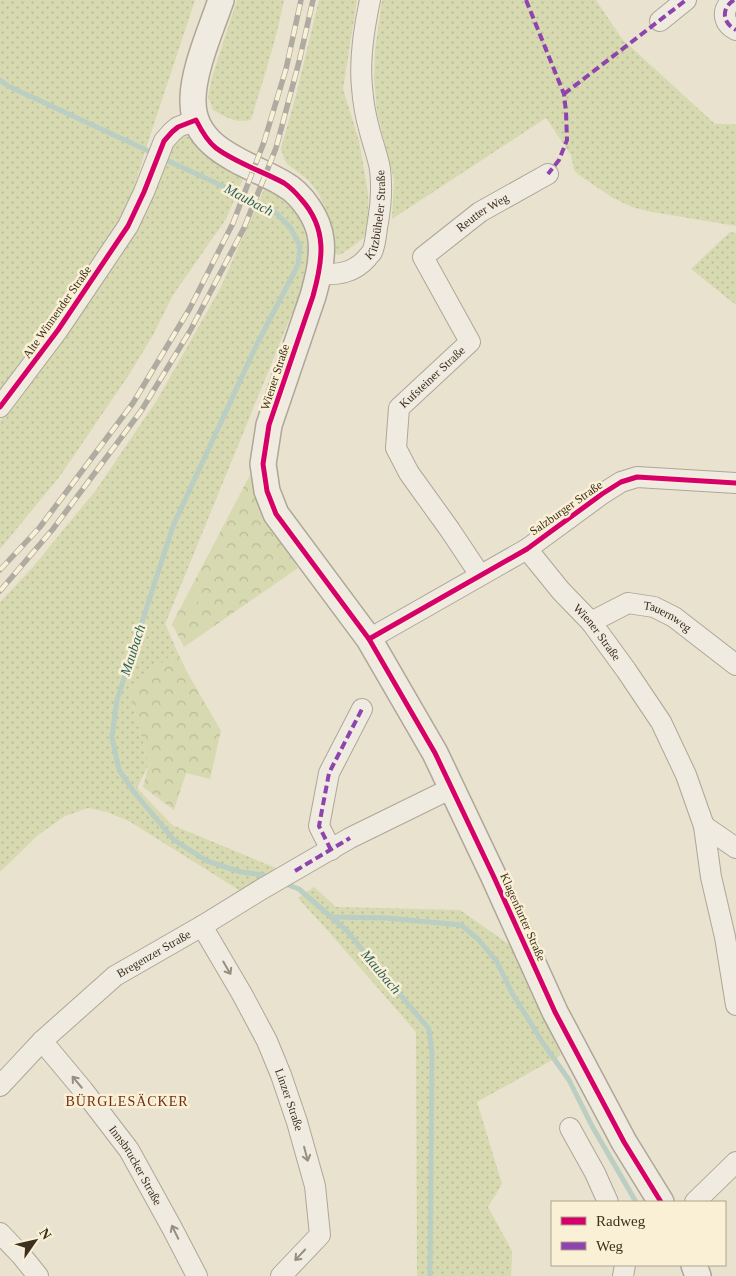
<svg xmlns="http://www.w3.org/2000/svg" width="736" height="1276" font-family="Georgia,serif">
	<style>
		.grass { fill: url(#grass-dots) }
		.park { fill: url(#park-crowns) }
		.pitch { fill: #d7d9b0 }
		.lines { fill: none; stroke-linecap: round; stroke-linejoin: round }
		.stream { stroke: #bacec3; stroke-width: 5 }
		.minor-casing { stroke: #aea697; stroke-width: 22 }
		.tertiary-casing { stroke: #aea697; stroke-width: 28 }
		.minor { stroke: #f0ebe1; stroke-width: 20 }
		.tertiary { stroke: #f0ebe1; stroke-width: 25 }
		.rail-casing { stroke: #afaba1; stroke-width: 5.5 }
		.rail { stroke: #f9f0d5; stroke-width: 4; stroke-dasharray: 11; stroke-linecap: butt }
		.quiet { stroke: #8e44ad; stroke-width: 4; stroke-dasharray: 8 4; stroke-linecap: butt }
		.cycleway-casing { stroke: #f9f0d5; stroke-width: 8 }
		.cycleway { stroke: #d6006c; stroke-width: 5 }
		.oneway { stroke: #978d80 }
		.labels { text-anchor: middle; dominant-baseline: central; stroke-width: 5; stroke-linejoin: round; paint-order: stroke }
		.street-label { font-size: 12px; fill: #3e2f1e; stroke: #f9f0d5 }
		.water-label { font-size: 14px; font-style: italic; fill: #2b605e; stroke: #f9f0d5 }
		.neighbourhood-label { font-size: 14px; letter-spacing: 1px; fill: #702e18; stroke: #f9f0d5 }
	</style>
	<defs>
		<pattern id="grass-dots" width="8" height="8" patternUnits="userSpaceOnUse" patternTransform="scale(1.25)"><rect width="8" height="8" fill="#d7d9b0"/><path d="M2 2h.1M6 6h.1" fill="none" stroke="#babb97" stroke-width="1.8" stroke-linecap="round"/></pattern>
		<pattern id="park-crowns" width="20" height="18" patternUnits="userSpaceOnUse" patternTransform="scale(1.25)"><rect width="20" height="18" fill="#d7d9b0"/><path d="M2 6a3 3 0 1 1 6 0M12 15a3 3 0 1 1 6 0" fill="none" stroke="#babb97"/></pattern>
	</defs>
	<rect width="100%" height="100%" fill="#e8e2ce"/>
	<g class="grass">
		<polygon points="0,0 195,0 149,139 133,191 112,236 0,398"/>
		<path d="M 237,0 L 284,0 C 276,41 263,80 251,120 C 233,123 228,118 213,110 L 208,97 L 212,77 Z"/>
		<polygon points="319,0 357,0 343,89 359,141 368,193 369,233 356,244 340,255 333,253 332,232 323,203 317,191 308,180 286,163 281,149 296,95"/>
		<polygon points="382,0 596,0 622,39 715,124 736,124 736,226 647,211 632,207 613,198 579,175 574,170 571,155 546,118 392,219 394,180 377,112 374,79 375,50"/>
		<polygon points="184,136 190,137 218,157 246,172 226,219 173,295 153,335 130,373 60,476 0,549 0,421 64,334 162,171 174,143"/>
		<path d="M 265,187 C 289,200 306,221 308,249 C 309,261 305,273 304,284 L 165,624 L 177,651 L 129,689 L 149,764 L 137,788 L 172,825 L 278,869 L 242,892 L 129,821 L 107,812 L 88,808 L 65,816 L 38,835 L 0,872 L 0,602 L 33,567 L 96,490 L 157,400 L 220,289 Z"/>
		<polygon points="730,232 736,233 736,305 691,269"/>
		<polygon points="314,887 336,907 460,910 511,946 561,1055 477,1102 502,1184 488,1207 512,1251 511,1276 417,1276 416,1032 329,932 298,898"/>
	</g>
	<g class="park">
		<polygon points="250,475 264,516 298,568 184,647 172,624"/>
		<polygon points="177,651 187,672 221,731 210,779 186,773 174,810 143,787 149,764 129,689"/>
	</g>
	<polygon class="pitch" points="192,588 202,594 193,609 184,603"/>
	<g class="lines">
		<g class="stream">
			<polyline points="0,80 8,86 155,154"/>
			<polyline points="162,158 272,209 290,227 300,246 298,265 257,344 173,526 117,700 112,737 119,770 134,792 174,840 207,861 241,872 263,875 271,878"/>
			<polyline points="283,883 299,889 346,930 429,1029 432,1054 430,1276"/>
			<polyline points="332,917 386,918 461,925 478,939 497,962 512,993 543,1043 569,1080 592,1126 636,1202"/>
		</g>
		<g class="minor-casing">
			<g id="minor">
				<path d="M 734,0 C 721,8 722,23 736,30"/>
				<polyline points="660,21 686,0"/>
				<path id="s1" d="M 319,274 C 338,275 354,273 367,258 C 368,256 371,254 372,252 C 376,244 376,231 378,222 C 381,205 382,186 380,169 C 378,157 373,144 370,132 C 366,118 363,102 362,87 C 359,58 364,28 370,0"/>
				<polyline points="0,407 58,330 128,226 144,192 164,141 172,132 178,127 196,120"/>
				<path id="s2" d="M 527,549 L 561,591 L 591,622 L 626,670 L 661,722 L 686,775 L 704,826 L 711,877 L 725,937 L 736,1005"/>
				<path id="s3" d="M 480,575 L 450,530 L 409,473 L 396,448 L 399,408 L 470,342 L 423,257 L 480,212 L 548,174"/>
				<path id="s4" d="M 591,622 L 628,603 L 654,607 L 674,617 L 736,665"/>
				<polyline points="369,639 527,549 602,494 621,482 637,477 736,483"/>
				<polyline points="704,826 736,848"/>
				<polyline points="331,850 319,826 329,773 362,709"/>
				<path id="s5" d="M 202,926 L 242,994 L 267,1041 L 281,1075 L 297,1122 L 315,1186 L 320,1235 L 281,1276"/>
				<path id="s6" d="M 42,1041 L 83,1090 L 129,1150 L 172,1228 L 197,1276"/>
				<path id="s7" d="M 0,1086 L 42,1041 L 115,976 L 202,926 L 262,889 L 350,838 L 452,788"/>
				<polyline points="570,1128 595,1173 608,1202"/>
				<polyline points="695,1202 736,1162"/>
				<polyline points="0,1233 21,1255 38,1276"/>
				<polyline points="623,1276 625,1265"/>
			</g>
		</g>
		<g class="tertiary-casing">
			<g id="tertiary">
				<path d="M 221,0 C 211,30 192,72 193,102 C 193,151 251,164 284,184 C 302,194 319,219 321,240 C 323,259 318,278 313,296 L 269,425 L 263,464 L 267,491 L 276,514 L 369,639 L 435,753 L 493,875 L 555,1012 L 624,1142 L 661,1202"/>
				<polyline points="694,1265 698,1276"/>
			</g>
		</g>
		<use href="#minor" class="minor"/>
		<use href="#tertiary" class="tertiary"/>
		<g class="rail-casing">
			<g id="rail">
				<polyline points="0,570 40,527 133,403 190,308 233,223 264,142 286,69 301,0"/>
				<polyline points="0,591 53,529 141,411 190,331 244,228 276,148 299,62 313,0"/>
			</g>
		</g>
		<use href="#rail" class="rail"/>
		<g class="quiet">
			<polyline points="526,0 564,94 566,112 567,140 559,160 548,174"/>
			<path d="M 734,0 C 721,8 722,23 736,30"/>
			<polyline points="564,94 686,0"/>
			<polyline points="331,850 319,826 329,773 362,709"/>
			<polyline points="295,871 350,838"/>
		</g>
		<g class="cycleway-casing">
			<g id="cycleway">
				<path d="M 0,407 L 58,330 L 128,226 L 144,192 L 164,141 L 172,132 L 178,127 L 196,120 C 201,130 207,141 216,148 C 236,163 262,171 284,183 C 290,187 296,193 301,199 C 328,229 323,260 313,296 L 269,425 L 263,464 L 267,491 L 276,514 L 369,639 L 435,753 L 493,875 L 555,1012 L 624,1142 L 661,1202"/>
				<polyline points="369,639 527,549 602,494 621,482 637,477 736,483"/>
			</g>
		</g>
		<use href="#cycleway" class="cycleway"/>
	</g>
	<defs><path id="oneway-shaft" d="M-6 0H5M1.5-3L5.5 0L1.5 3" fill="none" stroke-width="1.6" stroke-linecap="round" stroke-linejoin="round" transform="scale(1.25)"/></defs>
	<g class="oneway">
		<use href="#oneway-shaft" transform="translate(227 968) rotate(60)"/>
		<use href="#oneway-shaft" transform="translate(77 1082) rotate(-130)"/>
		<use href="#oneway-shaft" transform="translate(306 1154) rotate(75)"/>
		<use href="#oneway-shaft" transform="translate(175 1232) rotate(-116)"/>
		<use href="#oneway-shaft" transform="translate(300 1255) rotate(133)"/>
	</g>
	<g class="labels">
		<g class="street-label">
			<text stroke="none"><textPath href="#s3" startOffset="461">Reutter Weg</textPath></text>
			<text stroke="none"><textPath href="#s1" startOffset="98">Kitzbüheler Straße</textPath></text>
			<text transform="translate(57 312) rotate(-55)">Alte Winnender Straße</text>
			<text transform="translate(275 377) rotate(-72)">Wiener Straße</text>
			<text stroke="none"><textPath href="#s3" startOffset="238">Kufsteiner Straße</textPath></text>
			<text transform="translate(566 508) rotate(-35)">Salzburger Straße</text>
			<text stroke="none"><textPath href="#s4" startOffset="84">Tauernweg</textPath></text>
			<text stroke="none"><textPath href="#s2" startOffset="109">Wiener Straße</textPath></text>
			<text transform="translate(523 917) rotate(66)">Klagenfurter Straße</text>
			<text stroke="none"><textPath href="#s7" startOffset="204">Bregenzer Straße</textPath></text>
			<text stroke="none"><textPath href="#s5" startOffset="195">Linzer Straße</textPath></text>
			<text stroke="none"><textPath href="#s6" startOffset="156">Innsbrucker Straße</textPath></text>
		</g>
		<g class="water-label">
			<text transform="translate(249 200) rotate(28)">Maubach</text>
			<text transform="translate(133 650) rotate(-72)">Maubach</text>
			<text transform="translate(381 972) rotate(50)">Maubach</text>
		</g>
		<g class="neighbourhood-label">
			<text x="127" y="1101">BÜRGLESÄCKER</text>
		</g>
	</g>
	<rect x="551" y="1201" width="175" height="65" fill="#f9f0d5" stroke="#aea38c"/>
	<rect x="561" y="1217" width="25" height="8" fill="#d6006c" stroke="#aea38c"/>
	<text x="596" y="1226" font-size="15" fill="#3e2f1e">Radweg</text>
	<rect x="561" y="1242" width="25" height="8" fill="#8e44ad" stroke="#aea38c"/>
	<text x="596" y="1251" font-size="15" fill="#3e2f1e">Weg</text>
	<g transform="translate(35 1241) rotate(56)" stroke="#f9f0d5" stroke-width="4" paint-order="stroke">
	<path d="M0-4L9 19L0 12L-9 19Z" fill="#3e2f1e"/>
	<text y="-8" font-size="14" font-weight="bold" text-anchor="middle" fill="#3e2f1e">N</text>
	</g>
</svg>
